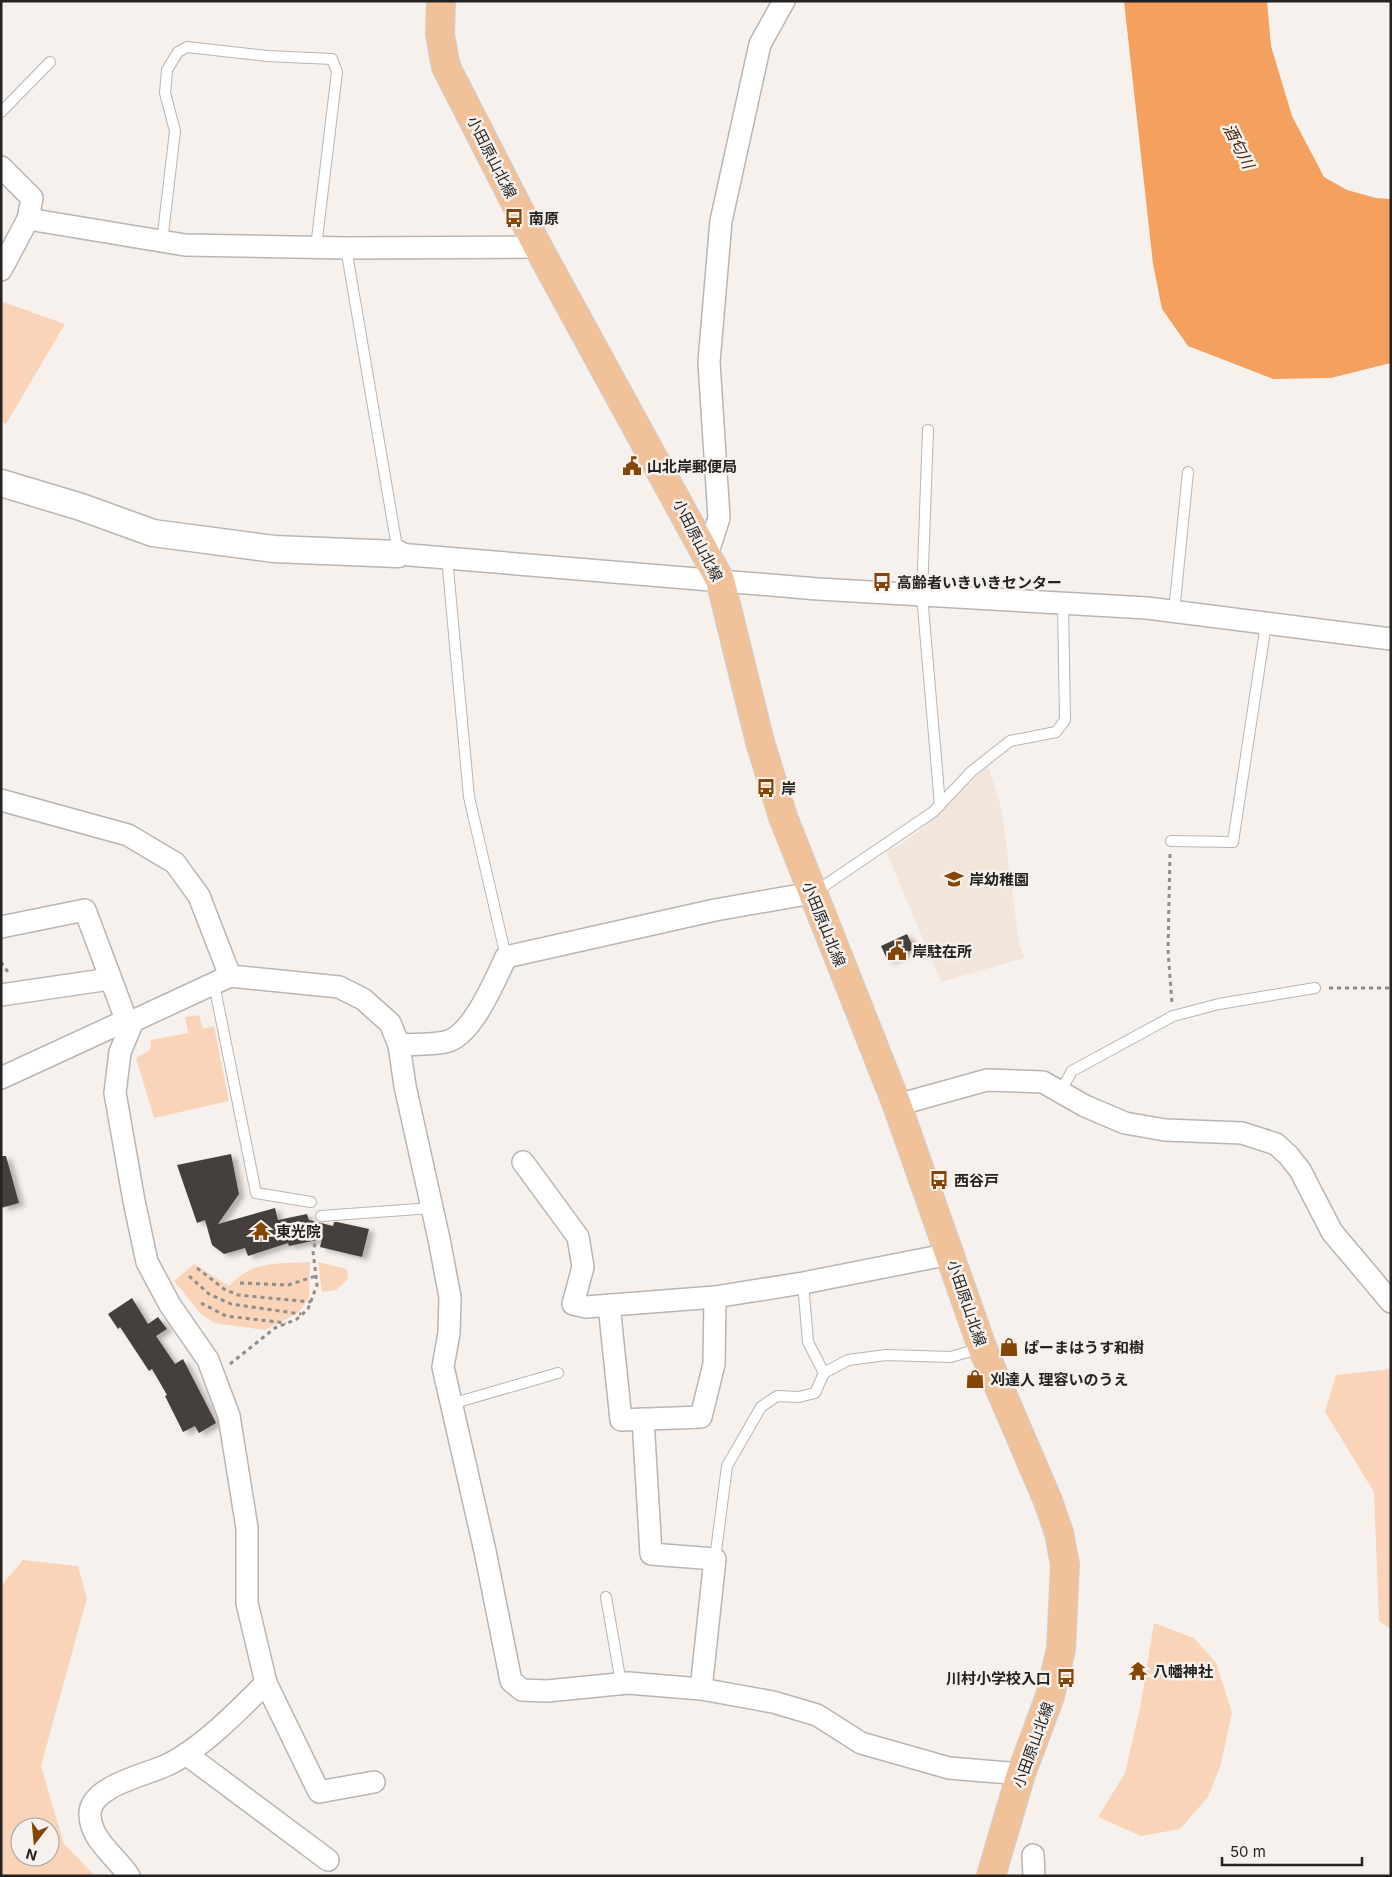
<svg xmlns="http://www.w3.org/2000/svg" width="1392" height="1877" font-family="Inter,'Noto Sans JP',sans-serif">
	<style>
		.built { fill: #f1e5dc }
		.green { fill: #fad4b8; fill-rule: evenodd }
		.water { fill: #f4a15f }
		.building { fill: #45403d; filter: url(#shadow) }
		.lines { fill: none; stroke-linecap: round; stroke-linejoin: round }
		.service-casing { stroke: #bab5b1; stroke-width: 12 }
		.minor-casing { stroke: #bab5b1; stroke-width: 24 }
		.tertiary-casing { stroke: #bab5b1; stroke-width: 29 }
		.primary-casing { stroke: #cfcfce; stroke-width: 30 }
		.path { stroke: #918d8a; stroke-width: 3; stroke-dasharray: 4 4; stroke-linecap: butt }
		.service { stroke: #fff; stroke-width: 10 }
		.minor { stroke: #fff; stroke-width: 21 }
		.tertiary { stroke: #fff; stroke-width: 26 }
		.primary { stroke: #f1c19a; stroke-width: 28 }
		.labels { text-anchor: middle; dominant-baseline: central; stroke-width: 5; stroke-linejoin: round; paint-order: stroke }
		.street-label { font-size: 15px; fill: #252321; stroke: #f7f1ed }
		.poi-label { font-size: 15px; font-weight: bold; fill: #252321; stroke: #f7f1ed; text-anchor: start }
		.water-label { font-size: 16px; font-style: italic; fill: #48270a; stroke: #f7f1ed }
	</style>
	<defs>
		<filter id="shadow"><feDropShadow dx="5.5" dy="3" stdDeviation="2.5" flood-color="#0004"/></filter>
	</defs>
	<rect width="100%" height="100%" fill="#f7f1ed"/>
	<polygon class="built" points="988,766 1002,811 1019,943 1024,958 941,982 886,851 900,845 924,827"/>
	<g class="green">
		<polygon points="3,302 65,324 6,424 1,421 1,307"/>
		<polygon points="199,1015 203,1029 214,1026 229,1101 154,1118 136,1058 150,1050 151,1040 188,1033 185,1017"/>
		<path d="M 310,1262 L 309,1298 L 298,1313 L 265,1330 L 214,1323 L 201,1314 L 174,1281 L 194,1264 L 229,1286 C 252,1260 278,1264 310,1262 Z"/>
		<polygon points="318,1262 347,1269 348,1279 336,1290 322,1292"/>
		<polygon points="1391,1369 1391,1629 1379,1621 1374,1492 1325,1412 1336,1375"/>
		<path d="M 23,1560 L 78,1566 L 87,1598 L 41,1766 L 64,1844 L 95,1876 L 1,1876 L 1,1586 ZM 20,1827 L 50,1827 L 50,1857 L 20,1857 Z"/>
		<polygon points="1154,1623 1194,1638 1216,1663 1232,1712 1221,1764 1208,1797 1180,1829 1141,1836 1098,1817 1125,1773 1140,1708"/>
	</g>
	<polygon class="water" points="1124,1 1267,1 1271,46 1292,116 1324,177 1347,190 1376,198 1391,199 1391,363 1331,378 1273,379 1188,346 1162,309 1153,264"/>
	<g class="building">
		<polygon points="907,934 914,949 888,961 881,946"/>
		<polygon points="231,1154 239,1194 218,1224 275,1208 278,1220 307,1214 309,1220 333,1226 334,1222 337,1222 369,1229 362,1257 320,1247 322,1239 289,1246 288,1243 248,1256 245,1248 224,1254 212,1245 205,1220 197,1223 177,1165"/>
		<polygon points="1,1156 6,1156 19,1203 1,1208"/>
		<polygon points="132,1298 148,1324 158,1317 167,1329 156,1336 175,1364 183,1359 216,1423 199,1433 195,1426 183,1432 165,1396 167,1395 152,1369 149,1371 120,1327 118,1329 108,1314"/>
	</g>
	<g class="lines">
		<g class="service-casing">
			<g id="service">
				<polyline points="1,112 50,62"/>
				<polyline points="162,242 175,131 165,93 167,70 178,52 187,47 267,56 332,59 337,72 316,247"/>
				<polyline points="346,248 398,553"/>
				<polyline points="928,430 922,595 940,805"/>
				<polyline points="447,558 469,797 506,957"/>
				<polyline points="1174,612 1188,472"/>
				<polyline points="1171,841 1233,842 1266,624"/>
				<polyline points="815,892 933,812 972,771 1010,741 1056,732 1065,720 1063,604"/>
				<polyline points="214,984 256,1193 311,1202"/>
				<polyline points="1060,1092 1072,1071 1173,1016 1219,1004 1315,988"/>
				<polyline points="321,1216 432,1208"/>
				<polyline points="803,1283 808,1342 824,1373"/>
				<polyline points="451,1404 558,1373"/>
				<polyline points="715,1559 727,1466 761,1407 777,1396 799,1397 815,1393 824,1373 848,1360 886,1355 951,1357 981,1348"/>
				<polyline points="606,1597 621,1683"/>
			</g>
		</g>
		<g class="minor-casing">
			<g id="minor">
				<polyline points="1,167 32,198 28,219 1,270"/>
				<polyline points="28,219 185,245 346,248 538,247"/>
				<polyline points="398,554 818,589 1147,608 1391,639"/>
				<polyline points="707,555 719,518 709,362 721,221 760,44 784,1"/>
				<polyline points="1,800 128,835 175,863 199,896 230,976"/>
				<polyline points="1,927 85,910 127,1022"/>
				<polyline points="1,995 110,979"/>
				<path d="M 399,1045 C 414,1044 431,1045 445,1042 C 472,1037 495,980 506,957 L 715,910 L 812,893"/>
				<polyline points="1,1078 116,1025 133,1021 230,976 339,987 363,999 390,1023 399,1045 405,1086 439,1239 450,1297 449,1333 443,1367 485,1551 511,1681 522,1690 547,1691 628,1683 701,1689 773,1702 817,1715 861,1743 949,1768 1021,1774"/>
				<polyline points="897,1105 987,1080 1043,1082 1085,1106 1125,1123 1165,1130 1242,1133 1276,1144 1288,1155 1300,1170 1332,1232 1391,1302"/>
				<polyline points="523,1162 578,1237 583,1267 573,1304 586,1307 715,1297 803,1283 950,1254"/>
				<polyline points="609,1305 621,1420 701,1417 714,1364 715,1297"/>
				<polyline points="643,1419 651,1554 715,1559 701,1689"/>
				<polyline points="266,1683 319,1792 374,1782"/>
				<polyline points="186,1754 328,1860"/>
				<polyline points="1033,1855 1034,1876"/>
				<path d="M 129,1876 C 116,1856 89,1839 90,1813 C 91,1786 146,1775 167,1765 C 201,1749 239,1710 266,1683 L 247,1603 L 247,1528 L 229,1416 L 208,1360 L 170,1305 L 147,1262 L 134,1201 L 115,1093 L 120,1052 L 133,1021"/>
			</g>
		</g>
		<g class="tertiary-casing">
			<polyline id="tertiary" points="1,483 81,507 153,533 274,549 398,554"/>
		</g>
		<g class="primary-casing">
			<polyline id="primary" points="441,1 440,35 446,67 538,247 720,580 760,742 783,817 897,1105 982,1347 1048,1501 1059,1533 1065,1565 1061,1649 1050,1696 1021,1774 991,1876"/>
		</g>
		<g class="path">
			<polyline points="1170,854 1168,951 1172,1003"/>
			<polyline points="1,962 10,975"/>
			<polyline points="1329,988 1391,988"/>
			<polyline points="197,1268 224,1289 238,1295 311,1302"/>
			<polyline points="189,1276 209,1294 231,1304 301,1314"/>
			<polyline points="240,1283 288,1285 316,1276"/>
			<polyline points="201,1303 226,1316 286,1323"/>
			<polyline points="230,1364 275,1328 297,1319 308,1309 317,1285 313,1251 319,1229"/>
		</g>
		<use href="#service" class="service"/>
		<use href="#minor" class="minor"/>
		<use href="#tertiary" class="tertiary"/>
		<use href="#primary" class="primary"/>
	</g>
	<defs>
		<g id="bus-bare" transform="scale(1.5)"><path d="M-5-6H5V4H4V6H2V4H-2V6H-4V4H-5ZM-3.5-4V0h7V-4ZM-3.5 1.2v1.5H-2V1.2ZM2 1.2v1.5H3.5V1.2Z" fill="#844605" stroke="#f7f1ed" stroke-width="2.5" paint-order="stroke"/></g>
		<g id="civic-bare" transform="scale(1.5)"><path d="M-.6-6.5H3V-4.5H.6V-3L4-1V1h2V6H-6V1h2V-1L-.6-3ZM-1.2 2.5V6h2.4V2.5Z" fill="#844605" stroke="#f7f1ed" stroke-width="2.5" paint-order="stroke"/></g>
		<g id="school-bare" transform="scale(1.5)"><path d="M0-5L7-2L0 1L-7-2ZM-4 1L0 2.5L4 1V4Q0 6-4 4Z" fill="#844605" stroke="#f7f1ed" stroke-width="2.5" paint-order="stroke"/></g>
		<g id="temple-bare" transform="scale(1.5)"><path d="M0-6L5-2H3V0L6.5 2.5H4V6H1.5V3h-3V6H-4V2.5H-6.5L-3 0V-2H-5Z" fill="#844605" stroke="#f7f1ed" stroke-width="2.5" paint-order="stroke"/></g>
		<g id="shop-bare" transform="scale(1.5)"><path d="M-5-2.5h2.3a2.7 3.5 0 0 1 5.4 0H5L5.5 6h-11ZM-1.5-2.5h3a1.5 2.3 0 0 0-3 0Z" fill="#844605" stroke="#f7f1ed" stroke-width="2.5" paint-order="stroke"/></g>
	</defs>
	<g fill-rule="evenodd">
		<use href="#bus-bare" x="514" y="218"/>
		<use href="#civic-bare" x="632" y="466"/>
		<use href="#bus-bare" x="882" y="582"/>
		<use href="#bus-bare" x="766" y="788"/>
		<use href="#school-bare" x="954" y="879"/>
		<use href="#civic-bare" x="897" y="951"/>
		<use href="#bus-bare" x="939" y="1180"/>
		<use href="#temple-bare" x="261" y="1231"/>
		<use href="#shop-bare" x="1009" y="1347"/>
		<use href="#shop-bare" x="975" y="1379"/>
		<use href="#temple-bare" x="1138" y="1671"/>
		<use href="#bus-bare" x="1066" y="1678"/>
	</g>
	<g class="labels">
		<g class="street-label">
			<text transform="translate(492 157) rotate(63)">小田原山北線</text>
			<text transform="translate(698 540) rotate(63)">小田原山北線</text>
			<text transform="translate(824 924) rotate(68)">小田原山北線</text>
			<text transform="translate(967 1303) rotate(71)">小田原山北線</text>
			<text transform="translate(1033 1745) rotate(-70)">小田原山北線</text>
		</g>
		<g class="poi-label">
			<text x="529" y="218">南原</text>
			<text x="647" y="466">山北岸郵便局</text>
			<text x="897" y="582">高齢者いきいきセンター</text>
			<text x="781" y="788">岸</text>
			<text x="969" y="879">岸幼稚園</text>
			<text x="912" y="951">岸駐在所</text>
			<text x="954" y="1180">西谷戸</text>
			<text x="276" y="1231">東光院</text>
			<text x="1024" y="1347">ぱーまはうす和樹</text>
			<text x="990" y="1379">刈達人 理容いのうえ</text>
			<text x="1153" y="1671">八幡神社</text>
			<text x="1051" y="1678" text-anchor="end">川村小学校入口</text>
		</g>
		<g class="water-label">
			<text transform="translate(1239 146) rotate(63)">酒匂川</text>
		</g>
	</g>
	<rect width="1392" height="1877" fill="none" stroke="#252321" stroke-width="5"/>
	<g transform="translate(35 1842) rotate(196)"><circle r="24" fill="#f7f1ed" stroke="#a39f9b"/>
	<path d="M0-4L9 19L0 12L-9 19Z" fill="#844605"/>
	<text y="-8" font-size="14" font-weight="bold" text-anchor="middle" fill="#252321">N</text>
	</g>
	<path d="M1222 1857v8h140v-8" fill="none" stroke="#252321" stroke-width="2.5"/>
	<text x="1230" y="1857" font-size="15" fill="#252321" stroke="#f7f1ed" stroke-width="4" paint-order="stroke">50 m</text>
</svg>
